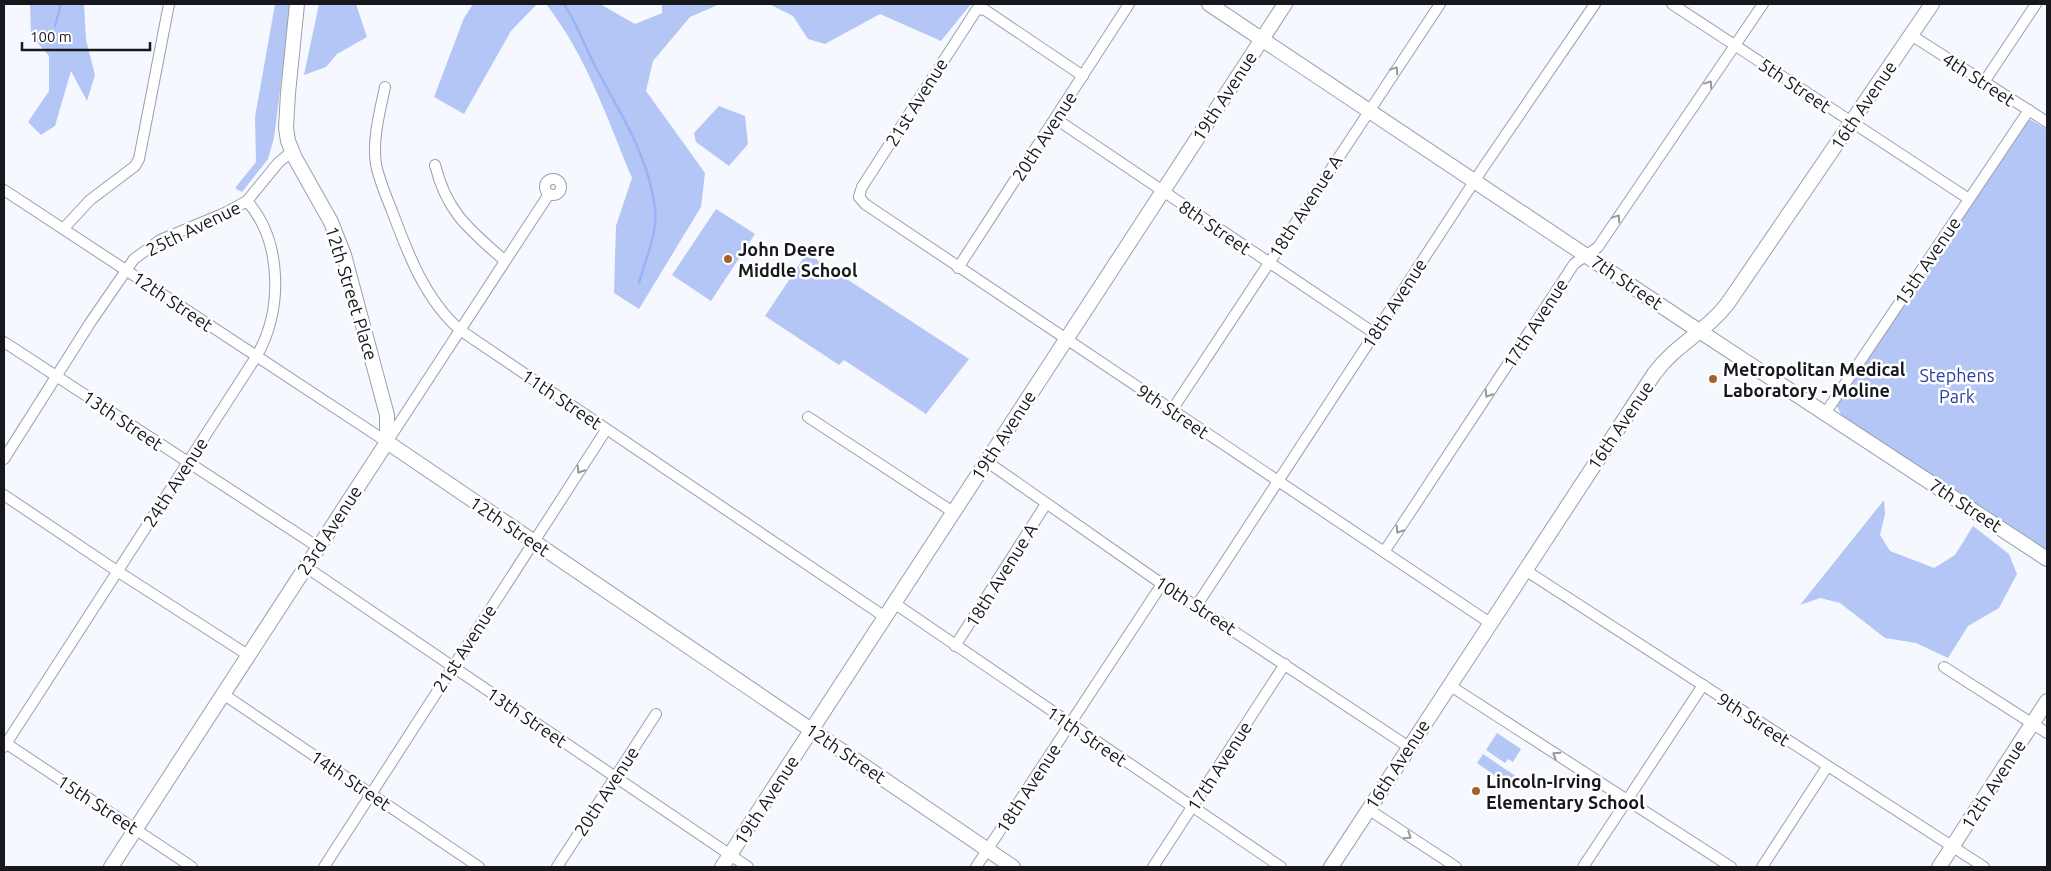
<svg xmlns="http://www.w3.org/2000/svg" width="2051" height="871" font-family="Ubuntu,sans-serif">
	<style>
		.green { fill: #b4c6f5 }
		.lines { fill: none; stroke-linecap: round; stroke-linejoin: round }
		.stream { stroke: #9bb3f6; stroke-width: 2.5 }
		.street-casing { stroke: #999faf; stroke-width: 12 }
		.secondary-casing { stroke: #999faf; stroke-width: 16 }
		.street { stroke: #fff; stroke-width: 10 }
		.secondary { stroke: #fff; stroke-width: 14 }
		.oneway { stroke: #969799 }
		.poi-dot { fill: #a2632b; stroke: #fff; stroke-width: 2 }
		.labels { text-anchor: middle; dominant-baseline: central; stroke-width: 5; stroke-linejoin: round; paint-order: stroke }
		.street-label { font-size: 18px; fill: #16181d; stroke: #fff }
		.poi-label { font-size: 18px; font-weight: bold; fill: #16181d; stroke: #fff; text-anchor: start }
		.park-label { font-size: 18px; fill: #2b419f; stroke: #fff }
	</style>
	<rect width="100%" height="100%" fill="#f5f8fe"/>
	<g class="green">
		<polygon points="30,4 84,4 86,40 95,75 87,101 71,71 55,126 41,135 28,122 49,91 49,56 31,35"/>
		<polygon points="275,4 291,4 274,138 268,159 242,192 235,188 256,162 255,117"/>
		<polygon points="319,4 356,4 367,37 337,54 326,67 304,75"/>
		<polygon points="473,4 537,4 511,31 464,114 434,97 464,18"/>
		<path d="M 546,4 L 600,4 L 635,24 L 662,13 L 662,4 L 720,4 L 690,17 L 653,61 L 646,91 L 705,173 L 701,207 L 639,309 L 614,293 L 616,226 L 632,178 C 607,118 586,55 546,4 Z"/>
		<polygon points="769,4 971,4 941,41 880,14 825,44 808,39 793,16"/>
		<polygon points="719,106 745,116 748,144 729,166 696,142 694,133"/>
		<polygon points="2029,119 2047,129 2047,554 1842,417 1837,406 1838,400"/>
		<polygon points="716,209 755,234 711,301 672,275"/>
		<polygon points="807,253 969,359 926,414 844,360 839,365 765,316"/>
		<polygon points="1884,500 1885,514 1880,535 1890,551 1934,568 1955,555 1973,526 2009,554 2017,574 1999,608 1968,626 1948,658 1916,643 1885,638 1840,603 1820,598 1800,605"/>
		<polygon points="1497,733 1521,749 1513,762 1508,759 1505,763 1486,750"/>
		<polygon points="1483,754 1520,779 1514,789 1477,763"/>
	</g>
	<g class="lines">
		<g class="stream">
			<path d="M 564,4 C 576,22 583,42 593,62 C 617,109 649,154 655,209 C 658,232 645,261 639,283"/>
			<polyline points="55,26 61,4"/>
		</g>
		<g class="street-casing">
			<g id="street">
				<polyline points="1672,4 1969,199"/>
				<polyline points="1911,35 2047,122"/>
				<polyline points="1083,76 985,10 977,9 862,187 859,197 865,204 1490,623"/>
				<polyline points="1984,82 2036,4"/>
				<path d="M 385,87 C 380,111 372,140 376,164 C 379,180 386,196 392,211 C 408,254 425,299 460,330 L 885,617"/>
				<polyline points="1056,119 1374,333"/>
				<path d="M 435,165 C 447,213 469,229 505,261"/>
				<circle cx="553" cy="187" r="8"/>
				<polyline points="4,190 387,442 549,194"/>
				<polyline points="64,228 90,200 135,166 139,159 169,4"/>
				<polyline points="958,268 1129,4"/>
				<polyline points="4,342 318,547"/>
				<polyline points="1172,410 1440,4"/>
				<polyline points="1826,412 2029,110"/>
				<polyline points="808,417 953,512"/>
				<polyline points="4,459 90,323 134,259 160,240 227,212 247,201 278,163 291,152"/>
				<polyline points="986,461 1162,584 1409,747"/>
				<polyline points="4,495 117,571 248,655"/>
				<polyline points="1384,552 1574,264 1598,247 1763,4"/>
				<polyline points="306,567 748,867"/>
				<polyline points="1525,570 1984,867"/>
				<polyline points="894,603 1281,867"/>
				<polyline points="1197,605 1483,168 1595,4"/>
				<polyline points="955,646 1046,504"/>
				<polyline points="1944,667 2047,733"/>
				<polyline points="1449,685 1731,867"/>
				<polyline points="223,694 479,867"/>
				<polyline points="4,742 192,867"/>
				<path d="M 4,747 L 256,357 C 283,312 283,242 247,201"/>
				<polyline points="1368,809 1456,867"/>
				<polyline points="324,867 606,430"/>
				<polyline points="557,867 656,714"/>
				<polyline points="976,867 1162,584"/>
				<polyline points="1153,867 1285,664"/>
				<polyline points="1583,867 1703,685"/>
				<polyline points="1762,867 1827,767"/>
			</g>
		</g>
		<g class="secondary-casing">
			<g id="secondary">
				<polyline points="297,4 288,93 286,128 288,141 295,158 331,222 344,255 387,415 387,442"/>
				<polyline points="1209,4 1684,321 2047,559"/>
				<polyline points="387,442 1013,867"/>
				<polyline points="111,867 387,442"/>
				<polyline points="722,867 1285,4"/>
				<path d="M 1331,867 L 1654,374 C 1676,344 1706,332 1728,303 L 1932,4"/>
				<polyline points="1939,867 2047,701"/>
			</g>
		</g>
		<use href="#street" class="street"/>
		<use href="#secondary" class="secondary"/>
	</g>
	<defs><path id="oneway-chevron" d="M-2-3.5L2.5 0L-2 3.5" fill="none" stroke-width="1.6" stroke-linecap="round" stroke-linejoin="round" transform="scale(1.25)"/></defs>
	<g class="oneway">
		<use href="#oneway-chevron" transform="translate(1395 70) rotate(-56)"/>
		<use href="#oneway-chevron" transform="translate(1709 84) rotate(-56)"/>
		<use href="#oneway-chevron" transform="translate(1617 218) rotate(-56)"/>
		<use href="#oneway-chevron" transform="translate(1488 394) rotate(123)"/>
		<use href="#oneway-chevron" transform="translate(580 470) rotate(123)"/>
		<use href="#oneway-chevron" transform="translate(1399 530) rotate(123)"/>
		<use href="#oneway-chevron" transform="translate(1556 755) rotate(-147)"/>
		<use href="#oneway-chevron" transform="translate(1408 836) rotate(33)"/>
	</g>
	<g class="poi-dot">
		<circle cx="728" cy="259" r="5"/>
		<circle cx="1713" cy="379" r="5"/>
		<circle cx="1476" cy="791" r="5"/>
	</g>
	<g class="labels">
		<g class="street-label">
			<text transform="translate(1979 79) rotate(33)">4th Street</text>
			<text transform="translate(1795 85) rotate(34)">5th Street</text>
			<text transform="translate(1224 96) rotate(-57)">19th Avenue</text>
			<text transform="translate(916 102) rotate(-58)">21st Avenue</text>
			<text transform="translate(1863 105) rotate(-56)">16th Avenue</text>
			<text transform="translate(1044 136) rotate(-57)">20th Avenue</text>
			<text transform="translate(1305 206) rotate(-57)">18th Avenue A</text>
			<text transform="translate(1215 227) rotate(34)">8th Street</text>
			<text transform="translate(193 228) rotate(-26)">25th Avenue</text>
			<text transform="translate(1927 261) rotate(-56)">15th Avenue</text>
			<text transform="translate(1627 282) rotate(34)">7th Street</text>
			<text transform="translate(352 293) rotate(73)">12th Street Place</text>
			<text transform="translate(173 301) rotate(34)">12th Street</text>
			<text transform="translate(1394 303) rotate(-57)">18th Avenue</text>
			<text transform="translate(1535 323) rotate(-57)">17th Avenue</text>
			<text transform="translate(562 399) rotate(34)">11th Street</text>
			<text transform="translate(1173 411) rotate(34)">9th Street</text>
			<text transform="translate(123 420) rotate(34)">13th Street</text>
			<text transform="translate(1620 425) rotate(-56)">16th Avenue</text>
			<text transform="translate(1003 435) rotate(-57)">19th Avenue</text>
			<text transform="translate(175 482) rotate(-57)">24th Avenue</text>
			<text transform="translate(1966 505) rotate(33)">7th Street</text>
			<text transform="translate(510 526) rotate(34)">12th Street</text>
			<text transform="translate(329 530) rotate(-57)">23rd Avenue</text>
			<text transform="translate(1001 575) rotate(-58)">18th Avenue A</text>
			<text transform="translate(1196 605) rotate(33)">10th Street</text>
			<text transform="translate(464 648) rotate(-57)">21st Avenue</text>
			<text transform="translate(527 717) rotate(34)">13th Street</text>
			<text transform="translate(1754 719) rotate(33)">9th Street</text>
			<text transform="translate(1087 736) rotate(34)">11th Street</text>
			<text transform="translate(846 753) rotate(34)">12th Street</text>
			<text transform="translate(1397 764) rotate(-57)">16th Avenue</text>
			<text transform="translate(1219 766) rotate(-57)">17th Avenue</text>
			<text transform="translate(351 780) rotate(34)">14th Street</text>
			<text transform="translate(1993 784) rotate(-57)">12th Avenue</text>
			<text transform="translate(1028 788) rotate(-57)">18th Avenue</text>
			<text transform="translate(606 791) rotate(-57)">20th Avenue</text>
			<text transform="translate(766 800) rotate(-57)">19th Avenue</text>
			<text transform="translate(98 804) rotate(33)">15th Street</text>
		</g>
		<g class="poi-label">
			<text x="738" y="249">John Deere<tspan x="738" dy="21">Middle School</tspan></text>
			<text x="1723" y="369">Metropolitan Medical<tspan x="1723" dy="21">Laboratory - Moline</tspan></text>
			<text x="1486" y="781">Lincoln-Irving<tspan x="1486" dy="21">Elementary School</tspan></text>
		</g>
		<g class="park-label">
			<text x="1957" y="375">Stephens<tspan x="1957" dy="21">Park</tspan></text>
		</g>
	</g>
	<rect width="2051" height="871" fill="none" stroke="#16181d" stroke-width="10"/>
	<path d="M22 42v8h128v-8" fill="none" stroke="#16181d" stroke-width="2.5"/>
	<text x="30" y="42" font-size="15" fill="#16181d" stroke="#ffffff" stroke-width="4" paint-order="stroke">100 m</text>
</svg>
